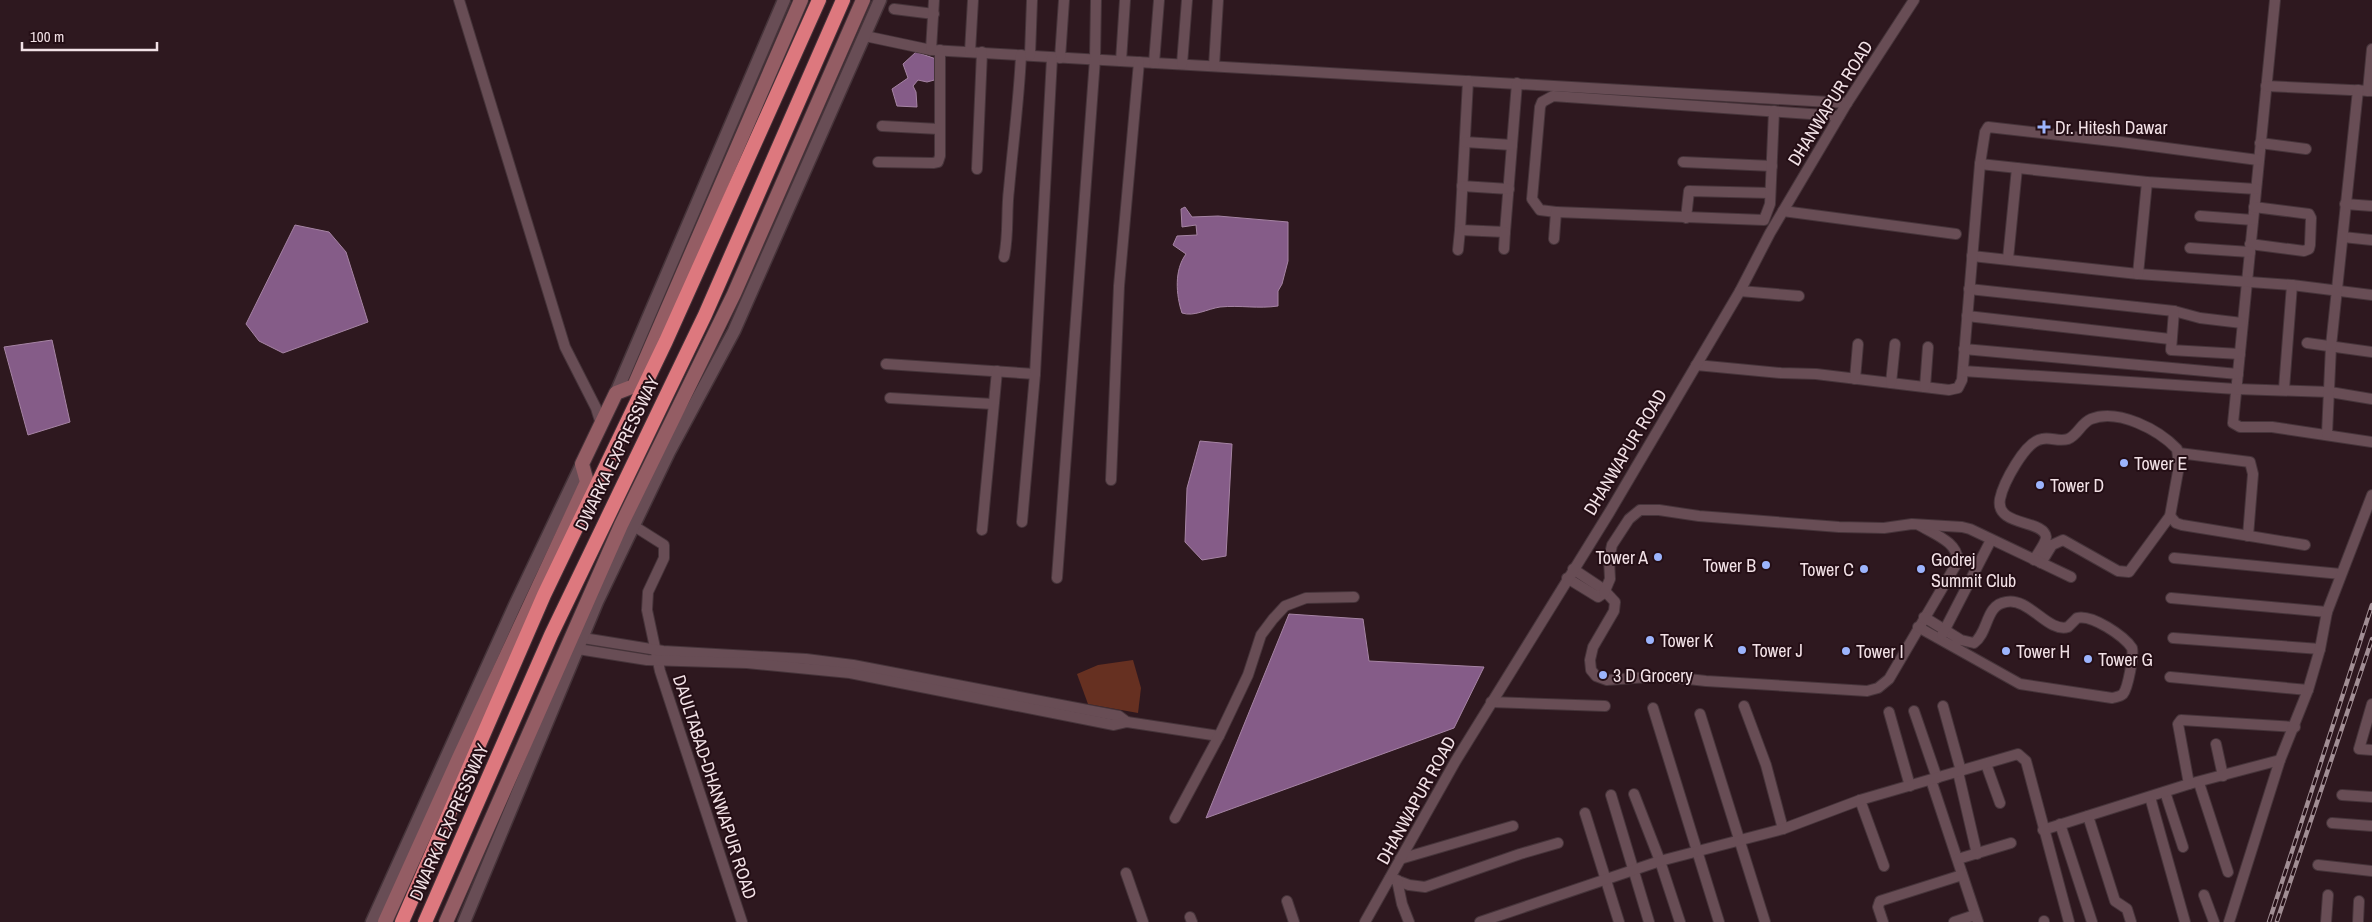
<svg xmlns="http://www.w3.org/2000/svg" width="2372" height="922" font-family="'Archivo Narrow',sans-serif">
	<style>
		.green { fill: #663021 }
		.water { fill: #855c88; stroke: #a684a4 }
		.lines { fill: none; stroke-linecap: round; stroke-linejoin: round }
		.minor-casing { stroke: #46343a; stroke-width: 12 }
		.tertiary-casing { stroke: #46343a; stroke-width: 15 }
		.secondary-casing { stroke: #46343a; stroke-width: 16 }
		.trunk-casing { stroke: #46343a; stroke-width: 16 }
		.minor { stroke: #684d55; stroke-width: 10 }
		.tertiary { stroke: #684d55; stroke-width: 12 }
		.secondary { stroke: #945d64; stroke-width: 14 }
		.trunk { stroke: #dd787e; stroke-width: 14 }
		.rail-casing { stroke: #a18e94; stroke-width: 4.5 }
		.rail { stroke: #240e15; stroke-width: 2.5; stroke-dasharray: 8; stroke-linecap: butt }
		.poi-dot { fill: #9cb4fd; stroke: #240e15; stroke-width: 2 }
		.labels { text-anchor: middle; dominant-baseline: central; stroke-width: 4; stroke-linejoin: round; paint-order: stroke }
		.street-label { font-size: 18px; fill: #f2e1e6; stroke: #240e15 }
		.poi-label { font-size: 18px; fill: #f2e1e6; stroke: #240e15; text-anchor: start }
	</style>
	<rect width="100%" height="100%" fill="#2e181f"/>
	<polygon class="green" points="1133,660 1141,688 1138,713 1088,704 1077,674 1098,665"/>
	<g class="water">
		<polygon points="916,52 939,60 938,79 927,82 918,80 913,86 916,92 917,107 897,106 892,89 908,78 903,64"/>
		<path d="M 1185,207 L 1192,217 L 1218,216 L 1288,222 L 1288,261 L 1282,284 L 1278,291 L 1278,306 C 1259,309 1240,305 1220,307 C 1207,309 1194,317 1182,313 C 1176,295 1174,270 1186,254 L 1173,245 L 1177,236 L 1197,235 L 1196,225 L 1182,227 L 1181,209 Z"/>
		<polygon points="295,225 329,232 346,252 368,322 283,353 259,341 246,324"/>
		<polygon points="52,340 70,422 28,435 4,347"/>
		<polygon points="1200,441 1232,444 1226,556 1202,560 1185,542 1187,488"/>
		<polygon points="1289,614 1363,619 1369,661 1484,667 1454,728 1206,818"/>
	</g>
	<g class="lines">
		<g class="minor-casing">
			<g id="minor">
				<polyline points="459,0 565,347 596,408 601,424"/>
				<polyline points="2275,0 2233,423 2240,427 2272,427 2372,442"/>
				<polyline points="894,9 934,14"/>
				<polyline points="865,36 931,50 1847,103"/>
				<polyline points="931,50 934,0"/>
				<polyline points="970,52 973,0"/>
				<polyline points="1030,55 1032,0"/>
				<polyline points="1060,58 1064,0"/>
				<polyline points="1121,61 1125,0"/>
				<polyline points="1154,63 1159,0"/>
				<polyline points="1182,64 1187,0"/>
				<polyline points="1214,66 1218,0"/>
				<polyline points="1468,81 1460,230 1505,232 1517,83"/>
				<polyline points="2266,86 2372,91"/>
				<polyline points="2368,91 2372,49"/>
				<polyline points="882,126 939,129"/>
				<polyline points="1465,142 1512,145"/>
				<polyline points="2260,143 2306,149"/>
				<polyline points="878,162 933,163 938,162 940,156 940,50"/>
				<polyline points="1683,162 1772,166"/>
				<polyline points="1980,164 2147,182 2256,189"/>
				<polyline points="977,169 982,52"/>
				<polyline points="1462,186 1509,189"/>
				<polyline points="2345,204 2372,206"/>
				<polyline points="1783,211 1956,234"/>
				<polyline points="1556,212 1540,210 1532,199 1540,107 1542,102 1553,96 1839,116"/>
				<polyline points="2200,216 2253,220"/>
				<polyline points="1686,218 1689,191 1770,193"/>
				<polyline points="2343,237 2372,240"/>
				<polyline points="1554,239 1556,212 1764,220 1770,204 1774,111"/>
				<polyline points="2250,244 2304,251 2309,249 2310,245 2311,218 2309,214 2254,207"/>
				<polyline points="2190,248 2250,252"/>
				<polyline points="1504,249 1505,232"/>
				<polyline points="1458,250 1460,230"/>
				<polyline points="1972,256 2138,274 2292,285 2372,295"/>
				<path d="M 1004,257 C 1009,235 1006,212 1009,189 C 1013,144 1019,100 1021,55"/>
				<polyline points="2008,259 2017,168"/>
				<polyline points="2138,274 2147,182"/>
				<polyline points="1969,289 2174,311 2200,318 2242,323"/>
				<polyline points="1740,291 1799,296"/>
				<polyline points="2174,311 2171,350 2240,354"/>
				<polyline points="1967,316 2170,339"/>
				<polyline points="2307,343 2372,352"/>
				<polyline points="1964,349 2238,374"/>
				<polyline points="886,364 1035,374"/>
				<polyline points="1696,365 1781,373 1816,374 1949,390 1958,388 1962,380 1980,164 1985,132 1988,127 2121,142 2258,160"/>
				<polyline points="1963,371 2236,389 2330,392 2372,399"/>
				<polyline points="1855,379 1858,344"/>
				<polyline points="1891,383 1895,344"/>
				<polyline points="1925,387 1928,347"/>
				<polyline points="2284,389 2292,285"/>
				<polyline points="890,398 993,404"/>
				<polyline points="2327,434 2331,346 2358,90"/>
				<polyline points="2179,453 2250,462 2253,474 2248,536"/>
				<polyline points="1111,480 1119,286 1139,62"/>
				<polyline points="2170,516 2176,523 2182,525 2305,545"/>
				<polyline points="1022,522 1035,374 1052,58"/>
				<polyline points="634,526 664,545 664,558 648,592 647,610 660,671 742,922"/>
				<polyline points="982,530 997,371"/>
				<polyline points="2174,558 2341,574"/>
				<path d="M 2034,560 C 2037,554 2046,543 2046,537 C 2044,519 1995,527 2000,499 C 2003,484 2025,441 2042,439 C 2051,437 2059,442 2068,439 C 2078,435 2081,423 2091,419 C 2118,408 2159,430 2177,449 L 2179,466 L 2170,516 L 2129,572 L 2118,571 L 2063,540 L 2052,545 L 2041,563"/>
				<path d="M 1573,569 L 1603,589 L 1615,602 L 1614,611 L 1593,647 L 1590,660 L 1591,670 L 1596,676 L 1607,680 L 1662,676 L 1706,681 L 1867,691 L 1878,688 L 1889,679 L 1957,563 C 1961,543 1932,533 1919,525"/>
				<polyline points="1057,578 1095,59 1096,0"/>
				<polyline points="1567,578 1598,597 1604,593"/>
				<polyline points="1604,593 1610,579 1609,559 1612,545 1629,519 1640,510 1659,510 1699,516 1839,527 1884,528 1912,524 1962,527 1970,529 2071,577"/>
				<polyline points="2171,598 2327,612"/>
				<path d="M 1918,627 L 2020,684 L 2112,698 C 2115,697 2120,697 2123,694 C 2128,688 2134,655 2132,648 C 2124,636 2092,614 2077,618 L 2068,627 C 2048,633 2029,597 2006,602 C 1985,605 1989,632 1974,643 L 1961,640 L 1924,617"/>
				<polyline points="1942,635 1991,540"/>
				<polyline points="583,638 663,651 806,659 853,665 1119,716 1127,722"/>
				<polyline points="2173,638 2320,649"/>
				<polyline points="578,649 647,660 747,663 850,673 1114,725 1127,722 1219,736"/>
				<polyline points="2170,677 2308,690"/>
				<polyline points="1491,702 1605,706"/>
				<polyline points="2372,704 2359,749 2372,750"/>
				<polyline points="1744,706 1766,765 1783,829"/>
				<polyline points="1943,706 1961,771"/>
				<polyline points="1653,708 1719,922"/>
				<polyline points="1914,711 1937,778"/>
				<polyline points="1889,712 1910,786"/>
				<polyline points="1700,714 1765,922"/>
				<polyline points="2216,744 2223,776"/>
				<polyline points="1986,764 2000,803"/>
				<polyline points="1958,772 1977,854"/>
				<polyline points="1931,780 1978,922"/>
				<polyline points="2199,783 2228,872"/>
				<polyline points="2189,784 2178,724 2181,720 2295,727"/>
				<polyline points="2165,792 2183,847"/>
				<polyline points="1634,794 1660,861 1680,922"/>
				<polyline points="1611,795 1649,922"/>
				<polyline points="2342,795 2372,797"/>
				<polyline points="2150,797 2185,922"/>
				<polyline points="1860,800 1884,866"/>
				<polyline points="1585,813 1619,922"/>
				<polyline points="2088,816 2115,901 2127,909 2131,922"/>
				<polyline points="1175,818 1219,736 1248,675 1261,635 1273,619 1285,606 1306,598 1354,597"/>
				<polyline points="2332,823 2372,826"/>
				<polyline points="2060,824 2092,922"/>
				<polyline points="2043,830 2189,784 2280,760"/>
				<polyline points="1400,859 1513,826"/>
				<polyline points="1958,859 2011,843"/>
				<polyline points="2318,865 2372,871"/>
				<polyline points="1126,873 1143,922"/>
				<polyline points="1390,878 1409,885 1425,887 1520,854 1558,843"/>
				<polyline points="1397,880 1402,904 1409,922"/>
				<polyline points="2204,895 2214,922"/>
				<polyline points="1287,901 1294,922"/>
				<polyline points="1190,917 1192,922"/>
				<polyline points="2044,921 2044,922"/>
				<polyline points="1365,922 1455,762 1609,513 1740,291 1770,233 1847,103 1914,0"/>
				<polyline points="1480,922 1660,861 1783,829 1860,800 2018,754 2026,761 2069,922"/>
				<polyline points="1883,922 1878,907 1880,901 1962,875"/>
				<polyline points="1954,922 1975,915"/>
				<polyline points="2229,922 2280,760 2308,690 2320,649 2327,612 2372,495"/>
				<polyline points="2326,922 2328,895"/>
				<polyline points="2358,922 2359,901"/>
			</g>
		</g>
		<g class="tertiary-casing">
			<g id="tertiary">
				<polyline points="616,393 784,0"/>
				<polyline points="372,922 515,605 582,464"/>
				<polyline points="464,922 597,602 669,452 734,331 880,0"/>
			</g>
		</g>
		<g class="secondary-casing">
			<g id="secondary">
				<polyline points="385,922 459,758 587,482 582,464 616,393 634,386 801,0"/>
				<polyline points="446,922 621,525 734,294 863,0"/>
			</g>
		</g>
		<g class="trunk-casing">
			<g id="trunk">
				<polyline points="402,922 544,595 666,341 819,0"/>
				<polyline points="425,922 551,635 705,315 843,0"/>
			</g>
		</g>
		<use href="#minor" class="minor"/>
		<use href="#tertiary" class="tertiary"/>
		<use href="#secondary" class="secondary"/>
		<use href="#trunk" class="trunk"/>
		<g class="rail-casing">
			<g id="rail">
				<polyline points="2277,921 2372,639"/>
				<polyline points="2269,922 2372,605"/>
			</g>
		</g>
		<use href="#rail" class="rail"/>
	</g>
	<g class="poi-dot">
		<path d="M2041.5 119.5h5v5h5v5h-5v5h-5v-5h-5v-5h5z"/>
		<circle cx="2124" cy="463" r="5"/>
		<circle cx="2040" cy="485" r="5"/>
		<circle cx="1658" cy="557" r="5"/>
		<circle cx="1766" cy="565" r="5"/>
		<circle cx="1864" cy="569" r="5"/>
		<circle cx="1921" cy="569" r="5"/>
		<circle cx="1650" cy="640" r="5"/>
		<circle cx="1742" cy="650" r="5"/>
		<circle cx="1846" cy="651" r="5"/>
		<circle cx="2006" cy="651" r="5"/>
		<circle cx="2088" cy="659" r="5"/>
		<circle cx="1603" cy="675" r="5"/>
	</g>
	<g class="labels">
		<g class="street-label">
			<text transform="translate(1830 103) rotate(-58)">DHANWAPUR ROAD</text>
			<text transform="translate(1625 452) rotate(-59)">DHANWAPUR ROAD</text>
			<text transform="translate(617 453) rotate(-64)">DWARKA EXPRESSWAY</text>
			<text transform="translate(715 787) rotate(72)">DAULTABAD-DHANWAPUR ROAD</text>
			<text transform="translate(1416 800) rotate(-61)">DHANWAPUR ROAD</text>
			<text transform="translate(449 822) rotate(-66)">DWARKA EXPRESSWAY</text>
		</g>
		<g class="poi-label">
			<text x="2055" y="127">Dr. Hitesh Dawar</text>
			<text x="2134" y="463">Tower E</text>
			<text x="2050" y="485">Tower D</text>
			<text x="1648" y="557" text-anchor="end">Tower A</text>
			<text x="1931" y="559">Godrej<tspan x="1931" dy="21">Summit Club</tspan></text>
			<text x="1756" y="565" text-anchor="end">Tower B</text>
			<text x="1854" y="569" text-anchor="end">Tower C</text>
			<text x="1660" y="640">Tower K</text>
			<text x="1752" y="650">Tower J</text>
			<text x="1856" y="651">Tower I</text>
			<text x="2016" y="651">Tower H</text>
			<text x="2098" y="659">Tower G</text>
			<text x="1613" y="675">3 D Grocery</text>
		</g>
	</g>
	<path d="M22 42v8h135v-8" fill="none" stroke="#f2e1e6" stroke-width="2.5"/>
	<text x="30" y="42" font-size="15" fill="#f2e1e6" stroke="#240e15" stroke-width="4" paint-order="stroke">100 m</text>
</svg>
